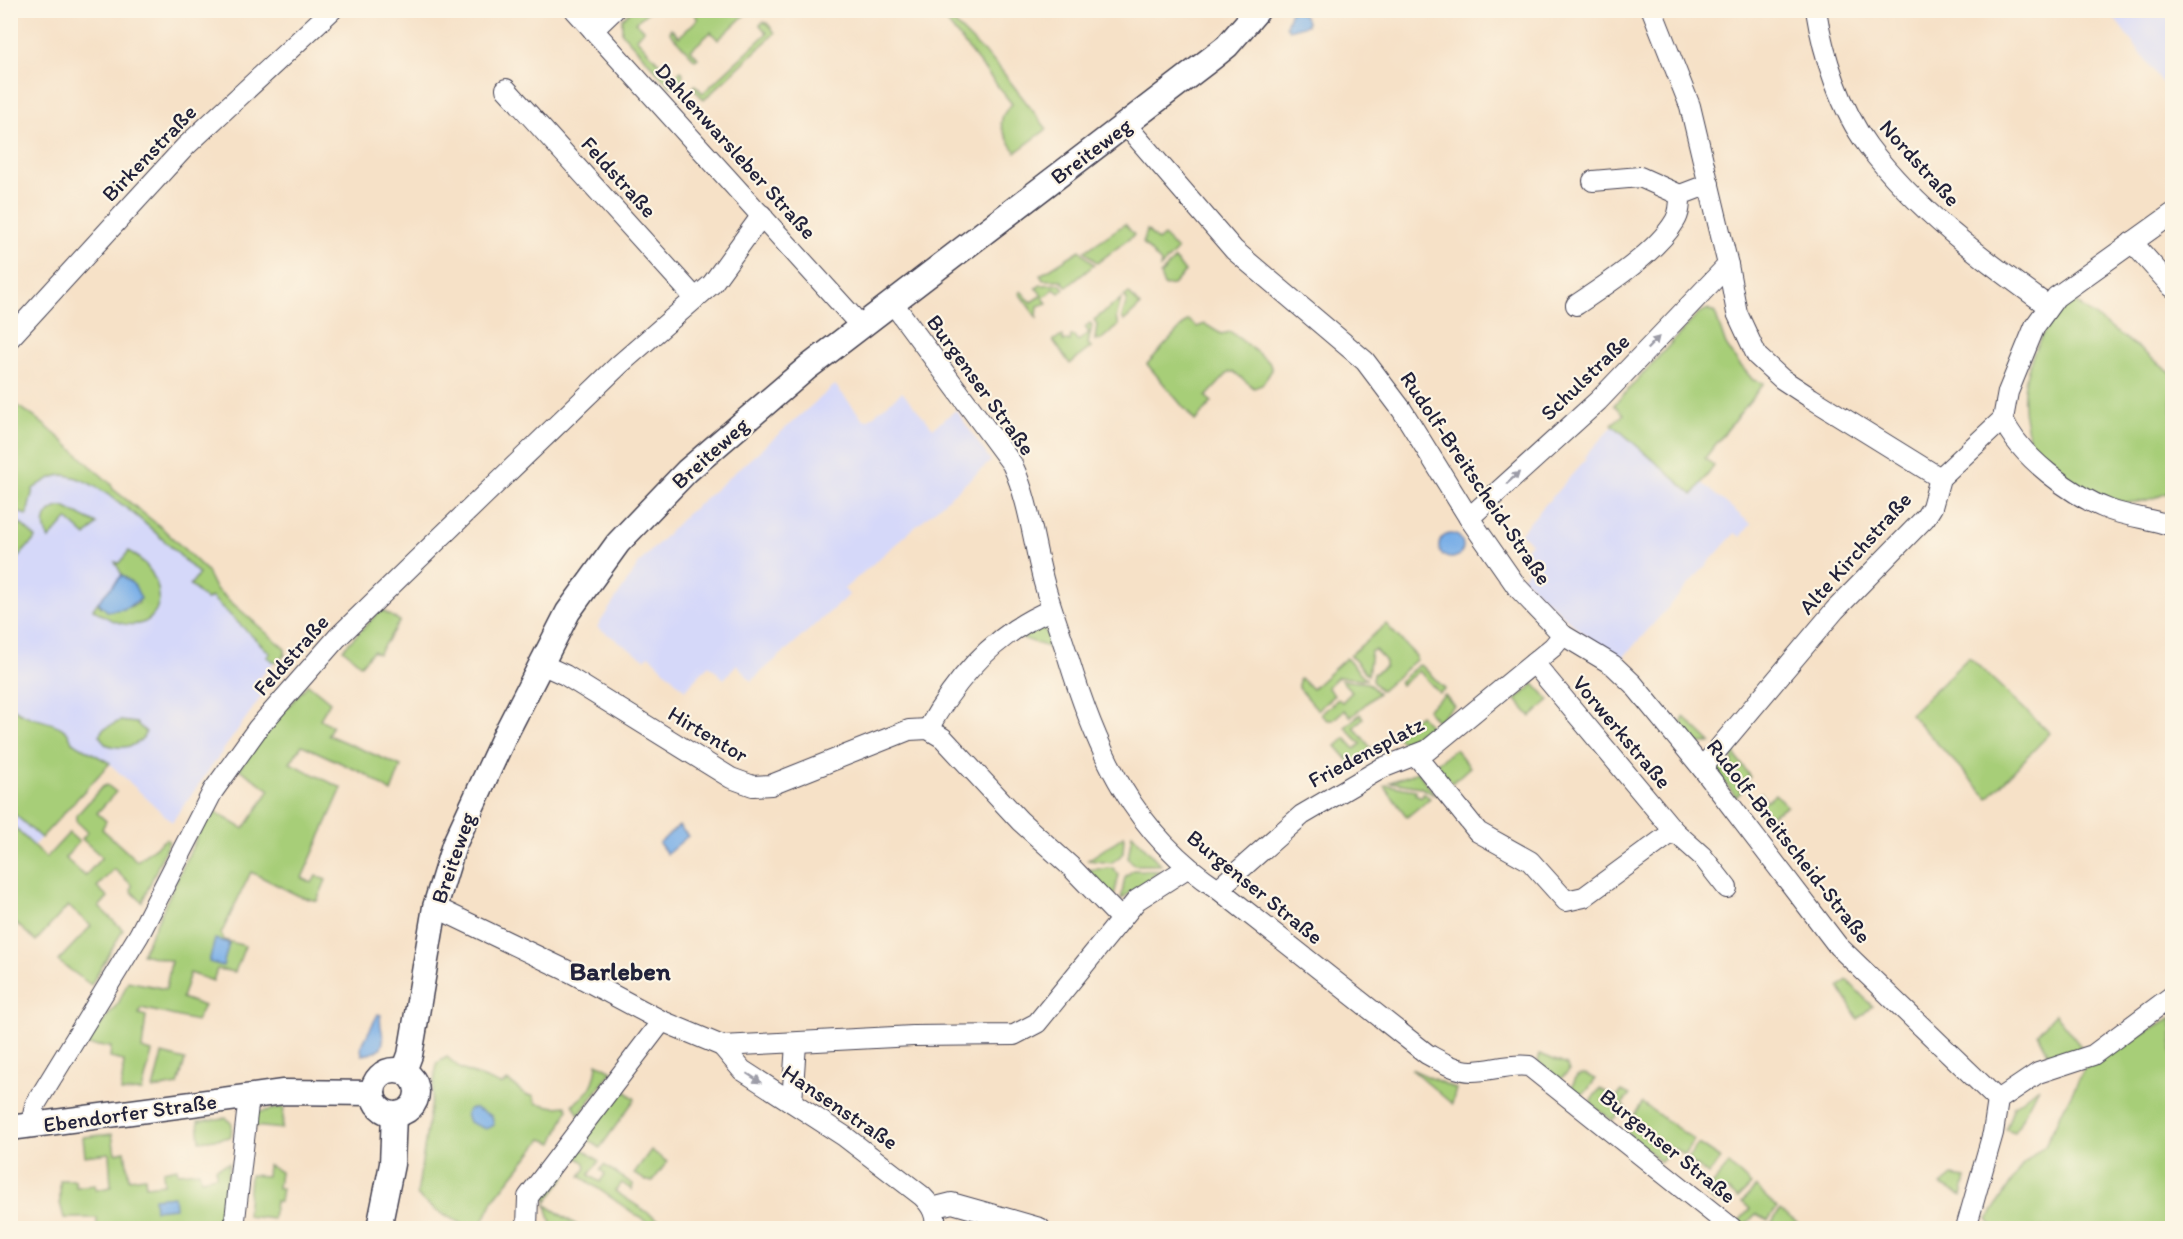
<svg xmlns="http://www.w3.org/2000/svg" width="2183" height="1239" font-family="Itim,sans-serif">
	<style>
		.built { fill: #d5d8f9 }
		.green { fill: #a7ce78; stroke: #64785a; stroke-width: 1.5 }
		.water { fill: #78aee7; stroke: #4d6891; stroke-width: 1.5 }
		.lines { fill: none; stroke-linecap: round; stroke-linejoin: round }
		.minor-casing { stroke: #423f50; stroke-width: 22 }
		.tertiary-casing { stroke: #423f50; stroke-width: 27 }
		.minor { stroke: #fff; stroke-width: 20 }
		.tertiary { stroke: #fff; stroke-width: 24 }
		.oneway { fill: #9c9ca7 }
		.labels { text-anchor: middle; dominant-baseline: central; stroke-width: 4.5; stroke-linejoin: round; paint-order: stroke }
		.street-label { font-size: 22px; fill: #22223b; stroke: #fcf5e5 }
		.quarter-label { font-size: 26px; font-weight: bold; fill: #22223b; stroke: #fcf5e5 }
	</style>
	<rect width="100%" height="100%" fill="#fcf5e5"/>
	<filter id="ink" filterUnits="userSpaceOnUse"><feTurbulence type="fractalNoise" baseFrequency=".0167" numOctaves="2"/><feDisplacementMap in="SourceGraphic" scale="12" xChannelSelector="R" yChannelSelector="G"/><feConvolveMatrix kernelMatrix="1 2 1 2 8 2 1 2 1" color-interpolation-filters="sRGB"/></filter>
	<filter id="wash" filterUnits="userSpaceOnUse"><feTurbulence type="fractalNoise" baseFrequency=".008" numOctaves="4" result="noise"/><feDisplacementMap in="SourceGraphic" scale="24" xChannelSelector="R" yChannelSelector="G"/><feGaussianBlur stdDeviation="1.35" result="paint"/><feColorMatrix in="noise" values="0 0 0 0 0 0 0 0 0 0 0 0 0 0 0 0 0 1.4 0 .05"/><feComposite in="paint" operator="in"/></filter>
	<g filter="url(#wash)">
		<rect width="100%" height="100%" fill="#f6e1c7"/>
		<g class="built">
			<polygon points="2109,11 2172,11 2172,100 2165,86"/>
			<polygon points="1708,309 1715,313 1726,345 1736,360 1753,380 1764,383 1705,458 1714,466 1702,483 1751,524 1741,537 1735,533 1620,661 1578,629 1522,577 1529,569 1517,558 1531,543 1520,533 1586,459 1584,457 1624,414 1614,405 1699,313"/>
			<polygon points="835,385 863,419 868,420 902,392 933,428 956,410 991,461 844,589 849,595 751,681 737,664 724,679 709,665 685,690 649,655 645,659 597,627 640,562 686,515"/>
			<polygon points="10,438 85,477 164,534 213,589 283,653 256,681 266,690 172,822 110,764 33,846 11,824"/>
		</g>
		<g class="green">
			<polygon points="632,10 649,11 636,22 644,30 636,38 673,78 681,71 683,73 682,79 671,87 622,33 622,19"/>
			<polygon points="741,11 743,13 749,11 718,40 711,32 691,50 698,58 695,60 670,33 671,28 679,37 698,19 692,11"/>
			<path d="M 938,11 L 950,11 L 946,15 L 998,66 L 1047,129 L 1016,152 C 1004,133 992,122 1012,104 Z"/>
			<polygon points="763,22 767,23 775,33 704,100 693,88 695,85 703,93 767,33 760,25"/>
			<polygon points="1125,224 1134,235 1097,263 1085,251"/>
			<polygon points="1147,230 1158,241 1164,236 1177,250 1160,268 1161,263 1143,243"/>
			<polygon points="1080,250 1094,265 1067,287 1061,280 1043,280 1040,275"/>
			<polygon points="1175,259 1185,272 1173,285 1164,286 1160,275"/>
			<polygon points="1060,284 1064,289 1059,293 1054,289 1043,298 1047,303 1038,306 1037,318 1019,293 1021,291 1031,302 1042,295 1036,288 1041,285"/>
			<polygon points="1129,293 1140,306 1124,321 1122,317 1127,300 1124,297"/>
			<polygon points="1121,299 1116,319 1119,325 1099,341 1097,338 1095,340 1097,324 1094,320"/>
			<path d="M 2071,299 L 2172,373 L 2172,491 C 2136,507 2121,506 2085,489 C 2066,480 2045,462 2032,445 C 2029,441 2028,433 2027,427 C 2015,380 2037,332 2071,299 Z"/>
			<polygon points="1708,309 1715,313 1726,345 1736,360 1753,380 1764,383 1705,458 1714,466 1693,495 1612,424 1624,414 1614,405 1699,313"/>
			<polygon points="1188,320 1197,327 1205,324 1221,334 1231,332 1269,362 1272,370 1262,385 1254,388 1234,372 1229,372 1206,397 1212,402 1195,421 1147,364"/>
			<polygon points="1090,323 1092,325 1088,344 1091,347 1070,364 1053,340 1063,336 1063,341 1070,341 1071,336 1074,336 1078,341 1089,333 1085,327"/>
			<path d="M 11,404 C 28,405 93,469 111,484 L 113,489 L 162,528 L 206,570 L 215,588 L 285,649 L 285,655 L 276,663 L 267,657 L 270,653 L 211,597 L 206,600 L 190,585 L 199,574 C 171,547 100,475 62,475 C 51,476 41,483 33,489 L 27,515 L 11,510 Z"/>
			<path d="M 58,507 L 64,507 L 97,524 L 86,536 L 67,519 L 49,539 C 41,526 43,513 58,507 Z"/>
			<polygon points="20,523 36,538 11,565 11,540"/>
			<path d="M 129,551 C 184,585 158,656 93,609 L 98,602 L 101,607 L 124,609 L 139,603 L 131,582 L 122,575 L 115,562 L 119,563 Z"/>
			<polygon points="381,610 400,621 378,654 373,651 361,665 343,649"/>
			<polygon points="1386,624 1416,656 1416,660 1381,691 1372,681 1373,674 1385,667 1385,660 1375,650 1371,651 1368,675 1350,655"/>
			<polygon points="1043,625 1053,649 1019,637"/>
			<polygon points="1969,657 2050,733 1988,798 1910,714"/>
			<polygon points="1346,658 1366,679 1338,677 1327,687 1334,695 1318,710 1299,688 1299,680 1301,678 1312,689"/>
			<polygon points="1418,665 1422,666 1445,689 1439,693 1419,671 1401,685 1399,682"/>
			<polygon points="1341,680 1368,683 1378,693 1351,717 1344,710 1333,720 1327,720 1321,714 1338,699 1342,702 1352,692"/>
			<polygon points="308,684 330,702 320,719 332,726 328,735 401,766 391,792 367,775 302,745 290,763 342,788 302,878 312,883 316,876 326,880 317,901 299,896 251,872 221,934 224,940 245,946 235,972 217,969 213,981 190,973 182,998 204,1006 196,1021 141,1008 139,1014 146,1016 142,1049 152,1052 142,1091 121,1092 124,1061 110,1058 111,1047 84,1045 119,1002 128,981 166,989 171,961 142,954 210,809 244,829 270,790 239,769 269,728"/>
			<polygon points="1534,684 1549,700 1531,717 1516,700"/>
			<polygon points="1445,695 1454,706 1437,721 1427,709"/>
			<path d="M 11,706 C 30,725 66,717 72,742 L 110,763 L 41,838 L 11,811 Z"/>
			<polygon points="1360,714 1363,718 1354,727 1375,753 1354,767 1336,746 1345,738 1355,749 1361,744 1345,727"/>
			<polygon points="1420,715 1430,726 1403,743 1396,735"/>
			<polygon points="1684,717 1711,743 1694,743 1679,729"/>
			<path d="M 120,721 L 136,723 L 146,732 C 140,748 119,750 105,744 L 99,735 L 103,729 Z"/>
			<polygon points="1730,747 1750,777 1746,780 1750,785 1745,789 1730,769 1733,759 1728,752"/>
			<polygon points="1455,749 1470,767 1452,783 1436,764"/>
			<path d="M 1722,752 L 1729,757 L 1727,771 L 1741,792 L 1736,797 C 1723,780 1713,774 1722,752 Z"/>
			<polygon points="1418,772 1435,795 1420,787 1390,782"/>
			<polygon points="107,785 116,792 97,813 106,821 102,829 137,861 166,839 169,841 142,902 131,891 132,885 114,869 97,887 108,897 99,907 123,930 91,985 58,961 91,926 68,906 36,941 11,919 11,824 46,858 69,833 79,842 65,858 85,876 102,857 82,839 88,832 76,821 76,816 102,787"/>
			<polygon points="1387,785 1416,790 1415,794 1422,797 1423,793 1430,798 1407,817 1384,786"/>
			<polygon points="1761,793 1766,801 1775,794 1787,806 1765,818 1752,800"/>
			<polygon points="1132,834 1161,865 1134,865 1128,858"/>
			<polygon points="1124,836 1123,854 1111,863 1088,860"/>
			<polygon points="1113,868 1119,875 1113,900 1085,870"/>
			<polygon points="1133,870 1160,871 1121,899 1125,877"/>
			<polygon points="1847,980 1872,1006 1858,1019 1839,987"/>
			<polygon points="2055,1014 2083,1049 2053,1058 2050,1057 2038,1033"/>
			<polygon points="2172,1017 2172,1228 1994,1228 1987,1220 2023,1164 2045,1145 2085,1067"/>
			<polygon points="162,1054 185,1060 178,1085 153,1089"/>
			<polygon points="1540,1054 1567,1065 1569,1071 1560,1079 1538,1062"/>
			<path d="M 447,1057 L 461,1069 L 501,1085 L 508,1081 L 526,1095 L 533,1096 L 536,1103 L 555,1107 L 566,1106 L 568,1109 L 553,1143 L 542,1139 L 494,1199 L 480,1228 C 465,1228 427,1207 417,1195 L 437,1063 Z"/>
			<path d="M 597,1063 L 612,1071 L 579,1115 L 573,1104 C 590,1093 596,1082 597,1063 Z"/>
			<polygon points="1411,1069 1456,1089 1452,1104"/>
			<polygon points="1585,1074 1596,1079 1586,1092 1580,1095 1571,1088 1577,1076"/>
			<polygon points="2038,1087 2015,1132 2006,1129 2014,1106"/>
			<polygon points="623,1089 635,1099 600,1148 586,1138"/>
			<polygon points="1600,1089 1617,1097 1622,1091 1630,1095 1622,1104 1626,1108 1612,1120 1591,1104 1593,1097"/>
			<polygon points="1642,1103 1694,1140 1684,1155 1674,1148 1661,1162 1624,1130"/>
			<polygon points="284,1107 282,1129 254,1126 255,1113"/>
			<polygon points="226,1118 232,1124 231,1137 200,1141 198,1121"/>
			<polygon points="112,1134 115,1153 125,1151 129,1179 145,1177 146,1186 164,1184 163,1171 177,1168 178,1173 199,1171 201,1179 216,1176 216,1168 229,1163 221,1228 179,1224 178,1228 97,1228 97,1218 64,1218 60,1203 60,1180 75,1180 76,1187 95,1185 96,1190 111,1187 109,1153 85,1156 83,1137"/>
			<polygon points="1698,1144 1721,1159 1708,1175 1687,1159"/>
			<polygon points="580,1147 599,1161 589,1175 600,1182 605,1174 600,1170 604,1165 633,1184 632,1190 622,1183 615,1191 660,1221 655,1228 580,1176 586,1168 585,1163 574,1155"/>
			<polygon points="651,1150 667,1162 653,1181 646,1181 634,1173"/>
			<polygon points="1729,1164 1751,1185 1738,1198 1727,1190 1716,1203 1707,1196 1708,1189"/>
			<polygon points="268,1165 280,1172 278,1188 282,1188 280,1202 275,1201 273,1219 247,1216 250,1175 267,1176"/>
			<polygon points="559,1166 568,1173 546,1203 545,1187"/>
			<polygon points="1952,1176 1966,1178 1962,1196 1941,1185"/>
			<polygon points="1756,1187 1777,1208 1768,1220 1756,1214 1744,1226 1739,1221 1750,1209 1742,1202"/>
			<polygon points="546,1205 581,1228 552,1228"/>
			<polygon points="1780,1210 1803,1227 1802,1228 1775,1228 1770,1225"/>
		</g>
		<g class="water">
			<path d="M 1291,11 C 1299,10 1308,16 1307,25 L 1289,30 L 1286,26 Z"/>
			<circle cx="1451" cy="546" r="12"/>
			<polygon points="122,575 135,586 141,599 124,609 107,611 98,602"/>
			<polygon points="679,826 688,836 667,854 659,843"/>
			<polygon points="215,939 229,943 223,966 209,962"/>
			<path d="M 378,1014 L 381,1015 C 376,1029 398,1051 362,1055 L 361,1047 Z"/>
			<polygon points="475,1108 492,1116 494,1125 486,1129 469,1122 466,1114 469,1109"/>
			<polygon points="174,1196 175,1208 155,1210 154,1198"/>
		</g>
	</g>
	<g filter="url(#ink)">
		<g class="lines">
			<g class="minor-casing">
				<g id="minor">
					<polyline points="575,10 861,326"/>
					<polyline points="1652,10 1690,106 1728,265 1737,313 1757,356 1782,379 1811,398 1940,478"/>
					<path d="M 1816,10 C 1823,55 1841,110 1868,146 C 1917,211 1983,259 2048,306"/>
					<polyline points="593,30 614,10"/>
					<polyline points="506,89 695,298"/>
					<polyline points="1126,125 1234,250 1365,361 1402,410 1469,518 1517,587 1563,635 1613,665 1633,684 1702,768 1838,946 1998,1100"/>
					<polyline points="1593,181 1640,177 1680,195"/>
					<polyline points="2132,242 2172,287"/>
					<path d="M 892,302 L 1012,464 C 1029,500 1033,541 1043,579 C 1050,606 1060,631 1068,657 C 1097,752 1133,833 1218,889 L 1427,1054 C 1440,1061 1456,1071 1472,1071 C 1492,1071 1509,1063 1529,1066 L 1732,1228"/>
					<path d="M 1576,305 C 1606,285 1657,252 1675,221 C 1680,213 1680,204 1680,195 L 1709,184"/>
					<polyline points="10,338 186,146 332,10"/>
					<path d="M 2003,419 C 2019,456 2072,496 2110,510 C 2130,517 2152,519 2172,526"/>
					<polyline points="1469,518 1598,401 1728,265"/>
					<polyline points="541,664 565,675 731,778 753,786 771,785 909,730 928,729 943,738 1020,821 1070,866 1121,919"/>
					<path d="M 928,729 C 957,677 995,633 1051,610"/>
					<polyline points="1416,755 1478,832 1530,861 1566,901 1584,897 1674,831 1534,663"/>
					<polyline points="1702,768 1835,610 1925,518 1932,507 1940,478 2003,419 2008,392 2035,326 2056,297 2172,214"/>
					<polyline points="1674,831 1702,856 1727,888"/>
					<polyline points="1218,889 1302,815 1382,768 1428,750 1553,647 1563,635"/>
					<polyline points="435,907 570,972 662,1021 722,1046 913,1036 1014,1035 1037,1023 1137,900 1187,868"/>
					<path d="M 722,1046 L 742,1070 L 844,1136 L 922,1196 C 932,1206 937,1215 935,1228"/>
					<polyline points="792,1102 796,1044"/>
					<polyline points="31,1126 35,1105 139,935 213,791 258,728 337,638 414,563 619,365 712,284 762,215"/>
					<polyline points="932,1208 952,1203 1040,1228"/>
					<polyline points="527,1227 528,1197 662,1021"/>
					<polyline points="234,1228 249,1096"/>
					<polyline points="1966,1228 1993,1133 1998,1100 2038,1073 2093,1055 2172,996"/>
				</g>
			</g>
			<g class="tertiary-casing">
				<g id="tertiary">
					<circle cx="395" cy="1092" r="22"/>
					<polyline points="404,1071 410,1055 435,907 454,845 505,735 568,612 618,543 687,471 807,368 1212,58 1227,46 1258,10"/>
					<polyline points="10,1128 283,1092 373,1093"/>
					<polyline points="379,1228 392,1164 394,1115"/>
				</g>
			</g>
			<use href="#minor" class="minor"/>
			<use href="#tertiary" class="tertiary"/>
		</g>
		<defs><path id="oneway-solid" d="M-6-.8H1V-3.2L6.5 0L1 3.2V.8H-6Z" transform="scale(1.5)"/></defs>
		<g class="oneway">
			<use href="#oneway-solid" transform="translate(1653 343) rotate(-46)"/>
			<use href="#oneway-solid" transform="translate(1513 478) rotate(-42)"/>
			<use href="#oneway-solid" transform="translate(754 1078) rotate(34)"/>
		</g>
	</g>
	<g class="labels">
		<g class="street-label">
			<text transform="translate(736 151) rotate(48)">Dahlenwarsleber Straße</text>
			<text transform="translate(1091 151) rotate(-37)">Breiteweg</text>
			<text transform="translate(149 153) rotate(-46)">Birkenstraße</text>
			<text transform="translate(1920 163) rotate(48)">Nordstraße</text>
			<text transform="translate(619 177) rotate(48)">Feldstraße</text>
			<text transform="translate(1585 377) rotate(-44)">Schulstraße</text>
			<text transform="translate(981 385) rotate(54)">Burgenser Straße</text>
			<text transform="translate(710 453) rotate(-42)">Breiteweg</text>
			<text transform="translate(1476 478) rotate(56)">Rudolf-Breitscheid-Straße</text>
			<text transform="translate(1855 553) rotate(-48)">Alte Kirchstraße</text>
			<text transform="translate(291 655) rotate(-48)">Feldstraße</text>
			<text transform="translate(1622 732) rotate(50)">Vorwerkstraße</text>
			<text transform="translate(708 734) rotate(31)">Hirtentor</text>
			<text transform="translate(1366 752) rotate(-28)">Friedensplatz</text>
			<text transform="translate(1789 841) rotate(52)">Rudolf-Breitscheid-Straße</text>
			<text transform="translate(453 858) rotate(-71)">Breiteweg</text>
			<text transform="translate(1255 887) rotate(39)">Burgenser Straße</text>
			<text transform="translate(840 1107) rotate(34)">Hansenstraße</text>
			<text transform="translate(130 1113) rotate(-8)">Ebendorfer Straße</text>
			<text transform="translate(1668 1146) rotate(39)">Burgenser Straße</text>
		</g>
		<g class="quarter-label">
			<text x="620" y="971">Barleben</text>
		</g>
	</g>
	<rect width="2183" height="1239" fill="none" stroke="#fcf5e5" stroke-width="36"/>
</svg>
